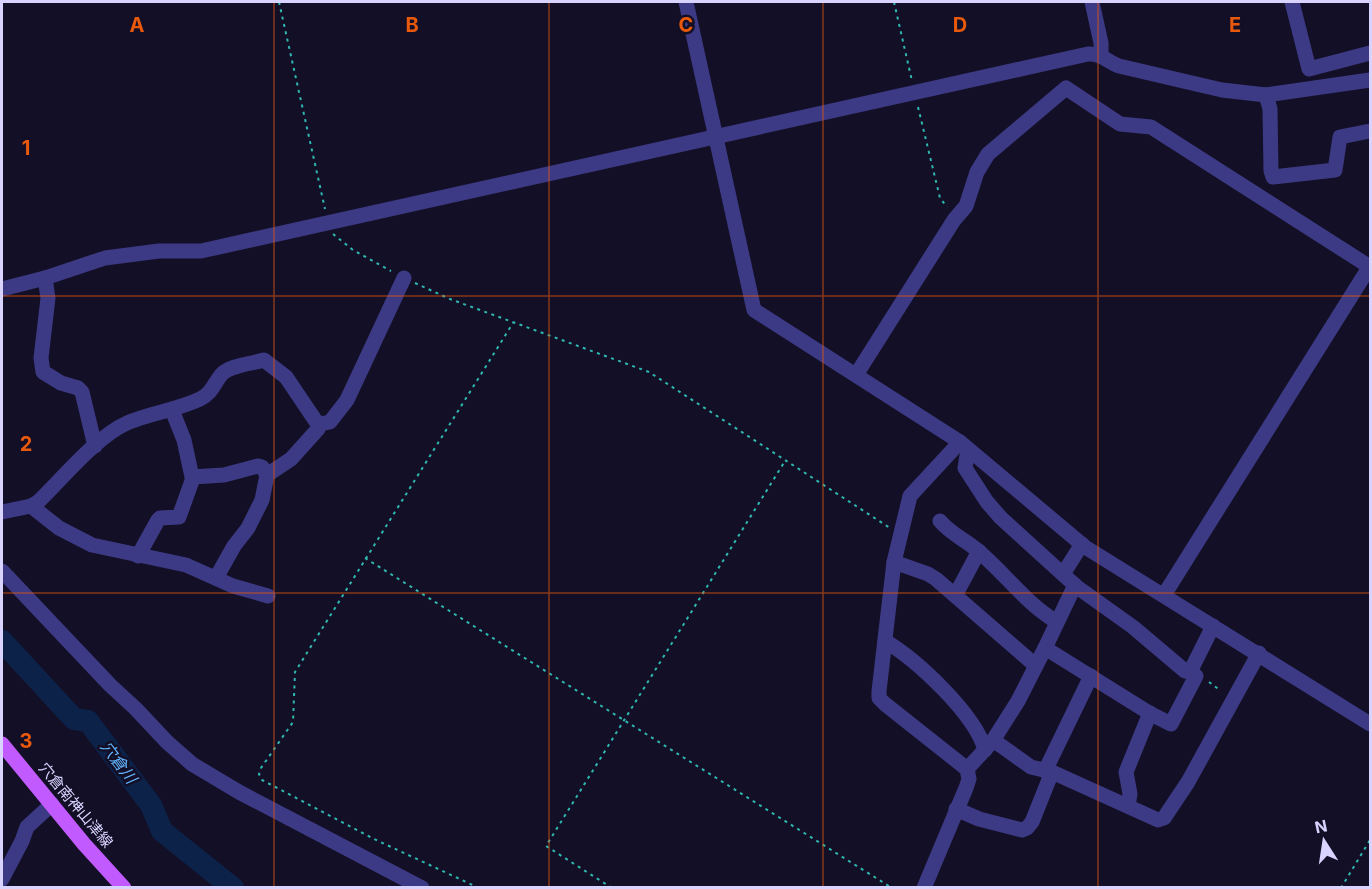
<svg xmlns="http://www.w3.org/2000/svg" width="1372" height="889" font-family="Inter,'Noto Sans JP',sans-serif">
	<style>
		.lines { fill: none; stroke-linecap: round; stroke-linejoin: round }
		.river { stroke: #0c2248; stroke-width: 22 }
		.path { stroke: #2fb8b0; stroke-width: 2; stroke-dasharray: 3 4.5; stroke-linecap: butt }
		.minor { stroke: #3d3a85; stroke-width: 15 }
		.major { stroke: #c25bff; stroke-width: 15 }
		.grid { fill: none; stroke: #e8590c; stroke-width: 1.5; stroke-opacity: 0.55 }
		.labels { text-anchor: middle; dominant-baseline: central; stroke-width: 5; stroke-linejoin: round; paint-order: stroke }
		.street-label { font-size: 15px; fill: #d9d4ff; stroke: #130f26 }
		.water-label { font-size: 16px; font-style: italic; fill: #62b6ff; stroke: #130f26 }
		.grid-label { font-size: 20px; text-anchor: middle; font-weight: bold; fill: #e8590c; stroke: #130f26; stroke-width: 5; stroke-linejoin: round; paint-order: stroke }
	</style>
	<rect width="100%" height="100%" fill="#130f26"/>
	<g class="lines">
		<polyline class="river" points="2,641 74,719 88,721 151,805 162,831 233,888"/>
		<g class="path">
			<polyline points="279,2 325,209"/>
			<polyline points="894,2 912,81"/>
			<polyline points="918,107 940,198 947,207"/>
			<polyline points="333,234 353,250 391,271"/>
			<polyline points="415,283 450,299 649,372 890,528"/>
			<polyline points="365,558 892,888"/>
			<polyline points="1209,682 1221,691"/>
			<polyline points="479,888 374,839 262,780 259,774 261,768 293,722 295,672 513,323"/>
			<polyline points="612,888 546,846 785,461"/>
			<polyline points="1341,888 1370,840"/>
		</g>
		<g class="minor">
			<polyline points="686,2 754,310 960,442 1085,547 1370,724"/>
			<polyline points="1092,2 1101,43 1101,55"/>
			<polyline points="1292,2 1309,69 1370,53"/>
			<polyline points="1266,95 1270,109 1271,171 1273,177 1335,170 1340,137 1370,131"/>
			<polyline points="45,278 48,298 41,358 43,372 61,383 78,388 82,392 95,446"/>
			<path d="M 2,289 L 45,278 L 105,258 L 159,251 L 201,251 L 1088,54 C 1101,53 1108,62 1119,66 L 1222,90 L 1266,95 L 1370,80"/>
			<polyline points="856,375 954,220 966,206 977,172 988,154 1066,88 1120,124 1151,127 1370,267"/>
			<polyline points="172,410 184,440 192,477 224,475 258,466 262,467 267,475 262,500 248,528 234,546 216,578"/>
			<polyline points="968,449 965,468 987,502 1001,518 1077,587 1133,627 1185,671 1190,672"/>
			<polyline points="267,475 291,459 318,429 320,424"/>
			<polyline points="31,506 59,528 92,545 186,565 233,586 268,596"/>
			<path d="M 2,512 L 31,506 L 38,502 C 63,478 96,437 127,423 C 150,413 177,410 200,399 C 211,394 214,384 221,375 C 230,365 251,364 264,360 L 286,377 L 315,420 L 320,424 L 330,422 L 347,400 L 404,278"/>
			<path d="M 940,521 C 951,534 964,539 977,550 C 1005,573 1025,603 1057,622"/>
			<polyline points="138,556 158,520 160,518 179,517 193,478"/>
			<polyline points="894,562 928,574 936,579 1035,665"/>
			<polyline points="2,571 110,685 136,709 167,742 192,764 239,792 422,888"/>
			<polyline points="1063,574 1082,544"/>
			<polyline points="956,594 979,551"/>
			<polyline points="1164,595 1370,266"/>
			<path d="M 885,641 C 917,660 975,714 985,750"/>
			<polyline points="1045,648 1075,585"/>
			<polyline points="993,740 1031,767 1052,772"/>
			<polyline points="967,769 992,742 1018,701 1045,648 1151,714 1171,724 1196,676 1190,672 1213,626"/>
			<polyline points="1045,771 1091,676"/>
			<polyline points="1128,806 1130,794 1126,772 1150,713"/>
			<polyline points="956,809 979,819 1022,830 1027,828 1032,822 1052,772 1158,820 1164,818 1188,782 1259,653"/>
			<polyline points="2,879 22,841 27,827 52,804"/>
			<polyline points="924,888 966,788 969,779 967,769 885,704 879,698 879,691 894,562 910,496 960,442"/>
		</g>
		<polyline class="major" points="2,744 84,844 124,888"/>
	</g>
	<path class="grid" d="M 274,2 L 274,888M 549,2 L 549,888M 823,2 L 823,888M 1098,2 L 1098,888M 2,296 L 1370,296M 2,593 L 1370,593"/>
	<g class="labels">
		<g class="street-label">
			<text transform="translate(76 805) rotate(50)">穴倉南神山津線</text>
		</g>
		<g class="water-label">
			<text transform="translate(119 762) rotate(53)">穴倉川</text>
		</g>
	</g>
	<g class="grid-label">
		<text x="137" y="32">A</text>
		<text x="412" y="32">B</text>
		<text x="686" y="32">C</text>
		<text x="960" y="32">D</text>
		<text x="1235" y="32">E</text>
		<text x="26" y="155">1</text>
		<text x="26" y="451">2</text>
		<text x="26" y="748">3</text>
	</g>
	<rect width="1372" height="889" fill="none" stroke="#d9d4ff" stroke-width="6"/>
	<g transform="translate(1324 841) rotate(348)" stroke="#130f26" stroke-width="4.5" paint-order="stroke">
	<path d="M0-4.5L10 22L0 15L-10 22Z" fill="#d9d4ff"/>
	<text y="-9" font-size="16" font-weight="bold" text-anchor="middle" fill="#d9d4ff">N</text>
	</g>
</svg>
